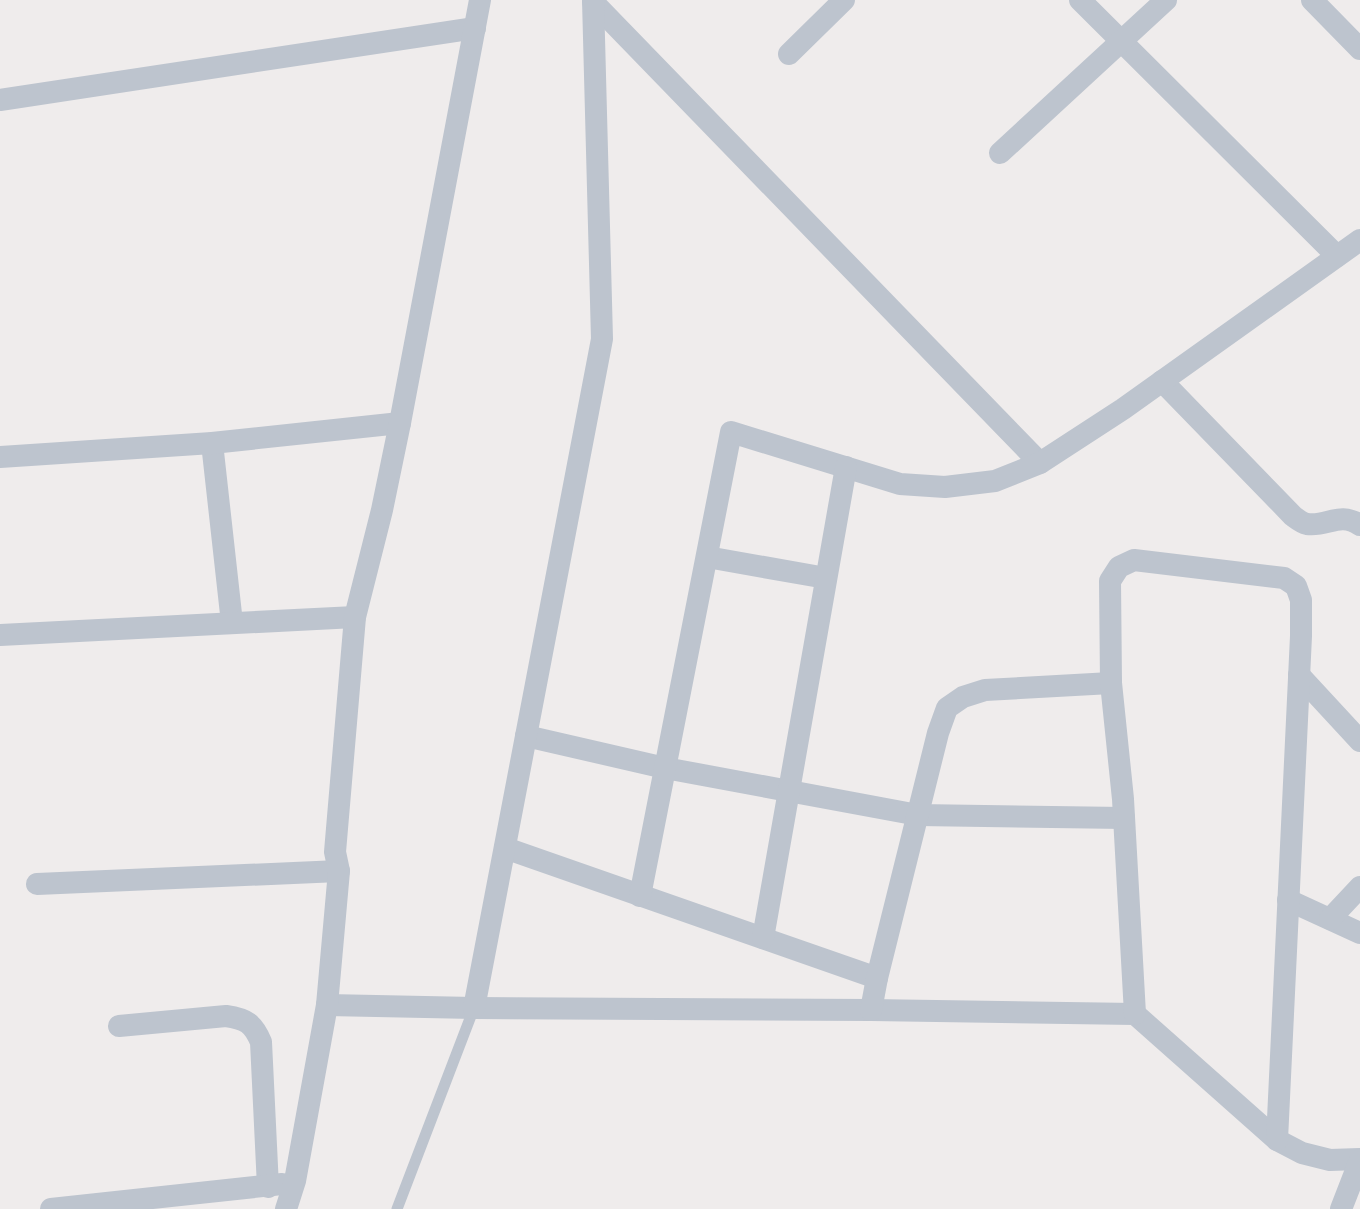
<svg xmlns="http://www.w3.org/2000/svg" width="1360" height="1209" font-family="'Asap Condensed',sans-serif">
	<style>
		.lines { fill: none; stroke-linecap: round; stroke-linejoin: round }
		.lane { stroke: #bdc4ce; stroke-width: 11 }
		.street { stroke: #bdc4ce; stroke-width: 22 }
	</style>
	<rect width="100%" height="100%" fill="#efecec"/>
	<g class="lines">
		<polyline class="lane" points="397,1209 474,1008"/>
		<g class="street">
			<polyline points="1080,0 1337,256"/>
			<polyline points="1312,0 1360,49"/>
			<polyline points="593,2 1040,463"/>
			<polyline points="789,54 844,0"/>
			<polyline points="0,100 475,28"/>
			<polyline points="1000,153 1166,0"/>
			<path d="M 1162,381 L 1293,516 C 1297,519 1302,523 1307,524 C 1328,527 1339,511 1360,525"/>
			<polyline points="212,443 232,623"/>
			<polyline points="0,457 212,443 400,423"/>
			<polyline points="707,557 826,578"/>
			<polyline points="0,635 355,617"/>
			<polyline points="1299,675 1360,741"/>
			<polyline points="526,736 665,768 918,815 1124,818"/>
			<polyline points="505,848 877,978"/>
			<polyline points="37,884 339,871"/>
			<polyline points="640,896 731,432 900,484 945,487 995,481 1040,463 1123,409 1360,240"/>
			<polyline points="1288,900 1360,933"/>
			<polyline points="1330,919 1360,887"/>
			<polyline points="763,938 846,467"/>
			<polyline points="327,1005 474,1008 871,1010 1135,1014 1277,1140 1302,1153 1330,1160 1360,1159"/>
			<polyline points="474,1008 602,339 593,0"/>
			<polyline points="871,1010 877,978 938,733 947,708 963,697 985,690 1111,683"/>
			<polyline points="1135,1014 1123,799 1111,683 1110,581 1119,567 1134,560 1284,578 1296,586 1301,600 1301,636 1277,1140"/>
			<path d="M 119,1026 L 226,1016 C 246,1019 253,1023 261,1042 L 268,1187"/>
			<polyline points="51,1209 282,1184"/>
			<polyline points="286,1209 295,1181 327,1005 339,871 335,852 355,617 382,510 400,423 480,0"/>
			<polyline points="1341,1209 1360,1160"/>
		</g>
	</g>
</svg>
